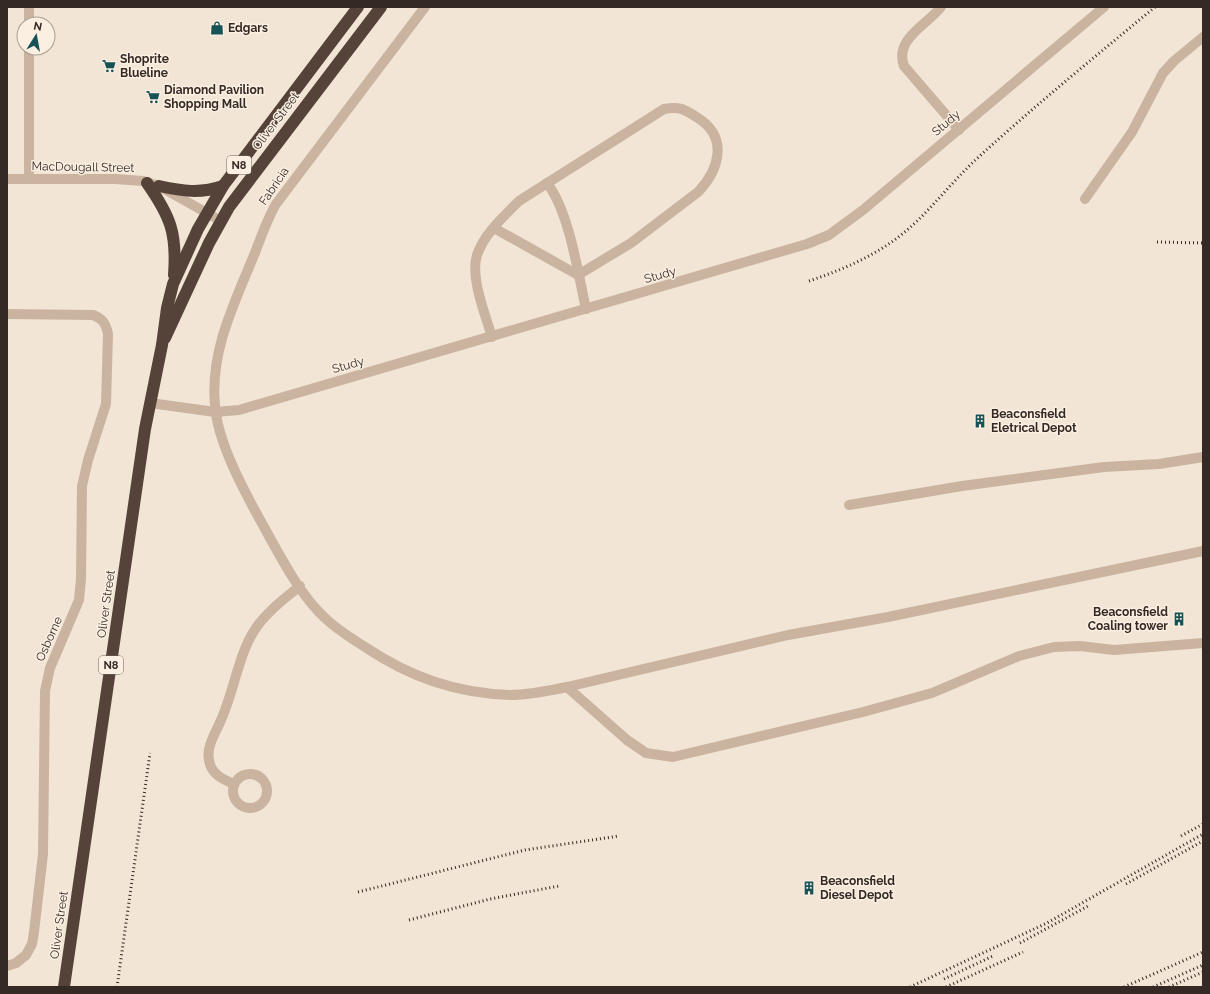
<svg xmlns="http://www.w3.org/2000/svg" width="1210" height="994" font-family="Raleway,sans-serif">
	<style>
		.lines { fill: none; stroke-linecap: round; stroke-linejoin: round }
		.minor { stroke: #cab4a0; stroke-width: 10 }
		.highway { stroke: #55433a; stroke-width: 12 }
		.rail { stroke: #342924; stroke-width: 3; stroke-dasharray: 1 3; stroke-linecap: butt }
		.labels { text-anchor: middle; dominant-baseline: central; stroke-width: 3; stroke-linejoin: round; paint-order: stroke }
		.shield { fill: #faefe1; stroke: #6f645d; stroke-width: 1 }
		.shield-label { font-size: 11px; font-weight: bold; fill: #342924 }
		.poi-label { font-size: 12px; font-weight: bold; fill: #342924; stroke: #faefe1; text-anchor: start }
		.street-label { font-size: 12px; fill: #342924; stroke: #faefe1 }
	</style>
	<rect width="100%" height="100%" fill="#f2e5d5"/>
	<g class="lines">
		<g class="minor">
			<path d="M 425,7 L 276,204 C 266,221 260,241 252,260 C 233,306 210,353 215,405 C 217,440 242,487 259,518 C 277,550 298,593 324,617 C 336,629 351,638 365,647 C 410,677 455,693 510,695 C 529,695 548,691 567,687 L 788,635 L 888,617 L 1203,551"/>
			<path d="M 941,7 C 927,25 894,39 904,66 L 959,130"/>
			<polyline points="29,24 29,7"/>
			<polyline points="7,179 115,179 143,181 159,186 221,221"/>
			<polyline points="29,179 29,48"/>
			<path d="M 547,183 C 569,211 578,273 586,309"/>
			<polyline points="1085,199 1132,132 1163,73 1174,61 1203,37"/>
			<path d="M 7,314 L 93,315 C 103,319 106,324 108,334 L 106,404 L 88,460 L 82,486 L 81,579 L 79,600 L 50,668 L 45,691 L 43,854 L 34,932 L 32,944 L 26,955 L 16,963 L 7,966"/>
			<path d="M 492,337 C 485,314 470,277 477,255 C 484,234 504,216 519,201 L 664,109 C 680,106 684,109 698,118 C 728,137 720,169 698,192 L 631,243 L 578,275 L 494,228"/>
			<polyline points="150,403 215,412 239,410 807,244 829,235 863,210 1104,7"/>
			<polyline points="849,505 962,486 1104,467 1159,464 1203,457"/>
			<polyline points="567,687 627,740 646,753 673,757 863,712 932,693 1019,656 1054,647 1080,646 1114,650 1203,643"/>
			<circle cx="250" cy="791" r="17"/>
			<path d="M 234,784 C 222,779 211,774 209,760 C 206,747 216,732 221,720 C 233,694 239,654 254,631 C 265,613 284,599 300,586"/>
		</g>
		<g class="highway">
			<path d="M 147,183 C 171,217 177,234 174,275"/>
			<path d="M 159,186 C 182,191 200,194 223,186"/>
			<polyline points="165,338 209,243 229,207 381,7"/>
			<polyline points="64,987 145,429 162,345 167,308 173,284 198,229 223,186 358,7"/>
		</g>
		<g class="rail">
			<polyline points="1157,242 1203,243"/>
			<path d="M 809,281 C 848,268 886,251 916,222 C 939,200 958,175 982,154 C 1038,103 1097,55 1155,7"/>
			<polyline points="1181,836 1203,824"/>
			<polyline points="1126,884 1203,841"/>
			<polyline points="358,892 525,850 619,836"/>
			<polyline points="409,920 490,899 559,886"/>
			<polyline points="1020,943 1090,905"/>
			<polyline points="944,979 993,956"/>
			<polyline points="117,987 150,753"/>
			<polyline points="910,987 1047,923 1203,834"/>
			<polyline points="946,987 1023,952"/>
			<polyline points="1124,987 1203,952"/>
			<polyline points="1153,987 1203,965"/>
			<polyline points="1169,987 1203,972"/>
		</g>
	</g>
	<defs>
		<g id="shop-bare" transform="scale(1.08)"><path d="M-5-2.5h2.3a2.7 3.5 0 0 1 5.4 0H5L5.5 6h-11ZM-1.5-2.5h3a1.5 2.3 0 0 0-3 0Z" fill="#175257" stroke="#faefe1" stroke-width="2.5" paint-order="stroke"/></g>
		<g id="supermarket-bare" transform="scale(1.08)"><path d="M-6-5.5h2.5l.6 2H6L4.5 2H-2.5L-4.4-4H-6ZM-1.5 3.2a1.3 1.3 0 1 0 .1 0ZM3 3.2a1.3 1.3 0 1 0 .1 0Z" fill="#175257" stroke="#faefe1" stroke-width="2.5" paint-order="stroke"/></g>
		<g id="building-bare" transform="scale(1.08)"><path d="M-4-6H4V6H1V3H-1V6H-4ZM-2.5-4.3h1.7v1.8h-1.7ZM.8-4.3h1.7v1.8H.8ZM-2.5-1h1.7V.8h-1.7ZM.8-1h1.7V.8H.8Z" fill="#175257" stroke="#faefe1" stroke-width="2.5" paint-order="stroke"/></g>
	</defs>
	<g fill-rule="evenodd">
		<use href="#shop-bare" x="217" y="28"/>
		<use href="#supermarket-bare" x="109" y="66"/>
		<use href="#supermarket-bare" x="153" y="97"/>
		<use href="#building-bare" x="980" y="421"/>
		<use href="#building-bare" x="1179" y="619"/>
		<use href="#building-bare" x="809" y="888"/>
	</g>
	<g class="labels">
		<g class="shield">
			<rect x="227" y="156" width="24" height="18" rx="3"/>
			<rect x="99" y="656" width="24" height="18" rx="3"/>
		</g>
		<g class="shield-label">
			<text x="239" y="165">N8</text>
			<text x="111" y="665">N8</text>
		</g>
		<g class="poi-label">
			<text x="228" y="28">Edgars</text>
			<text x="120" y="59">Shoprite<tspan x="120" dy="14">Blueline</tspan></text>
			<text x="164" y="90">Diamond Pavilion<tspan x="164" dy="14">Shopping Mall</tspan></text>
			<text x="991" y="414">Beaconsfield<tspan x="991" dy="14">Eletrical Depot</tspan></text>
			<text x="1168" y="612" text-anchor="end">Beaconsfield<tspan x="1168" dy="14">Coaling tower</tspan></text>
			<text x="820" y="881">Beaconsfield<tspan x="820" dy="14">Diesel Depot</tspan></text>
		</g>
		<g class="street-label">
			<text transform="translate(276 121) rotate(-53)">Oliver Street</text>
			<text transform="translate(946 123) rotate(-40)">Study</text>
			<text transform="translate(83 167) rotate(1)">MacDougall Street</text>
			<text transform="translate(274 186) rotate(-56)">Fabricia</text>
			<text transform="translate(660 275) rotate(-16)">Study</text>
			<text transform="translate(348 365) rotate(-16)">Study</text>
			<text transform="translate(106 604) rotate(-82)">Oliver Street</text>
			<text transform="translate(49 639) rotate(-66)">Osborne</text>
			<text transform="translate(59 925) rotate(-82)">Oliver Street</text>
		</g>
	</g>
	<rect width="1210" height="994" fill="none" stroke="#342924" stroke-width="16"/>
	<g transform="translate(36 36) rotate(11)"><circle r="19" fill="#faefe1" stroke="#aba095"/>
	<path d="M0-3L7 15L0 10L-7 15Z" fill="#175257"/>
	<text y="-6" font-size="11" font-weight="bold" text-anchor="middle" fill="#342924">N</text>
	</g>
</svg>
